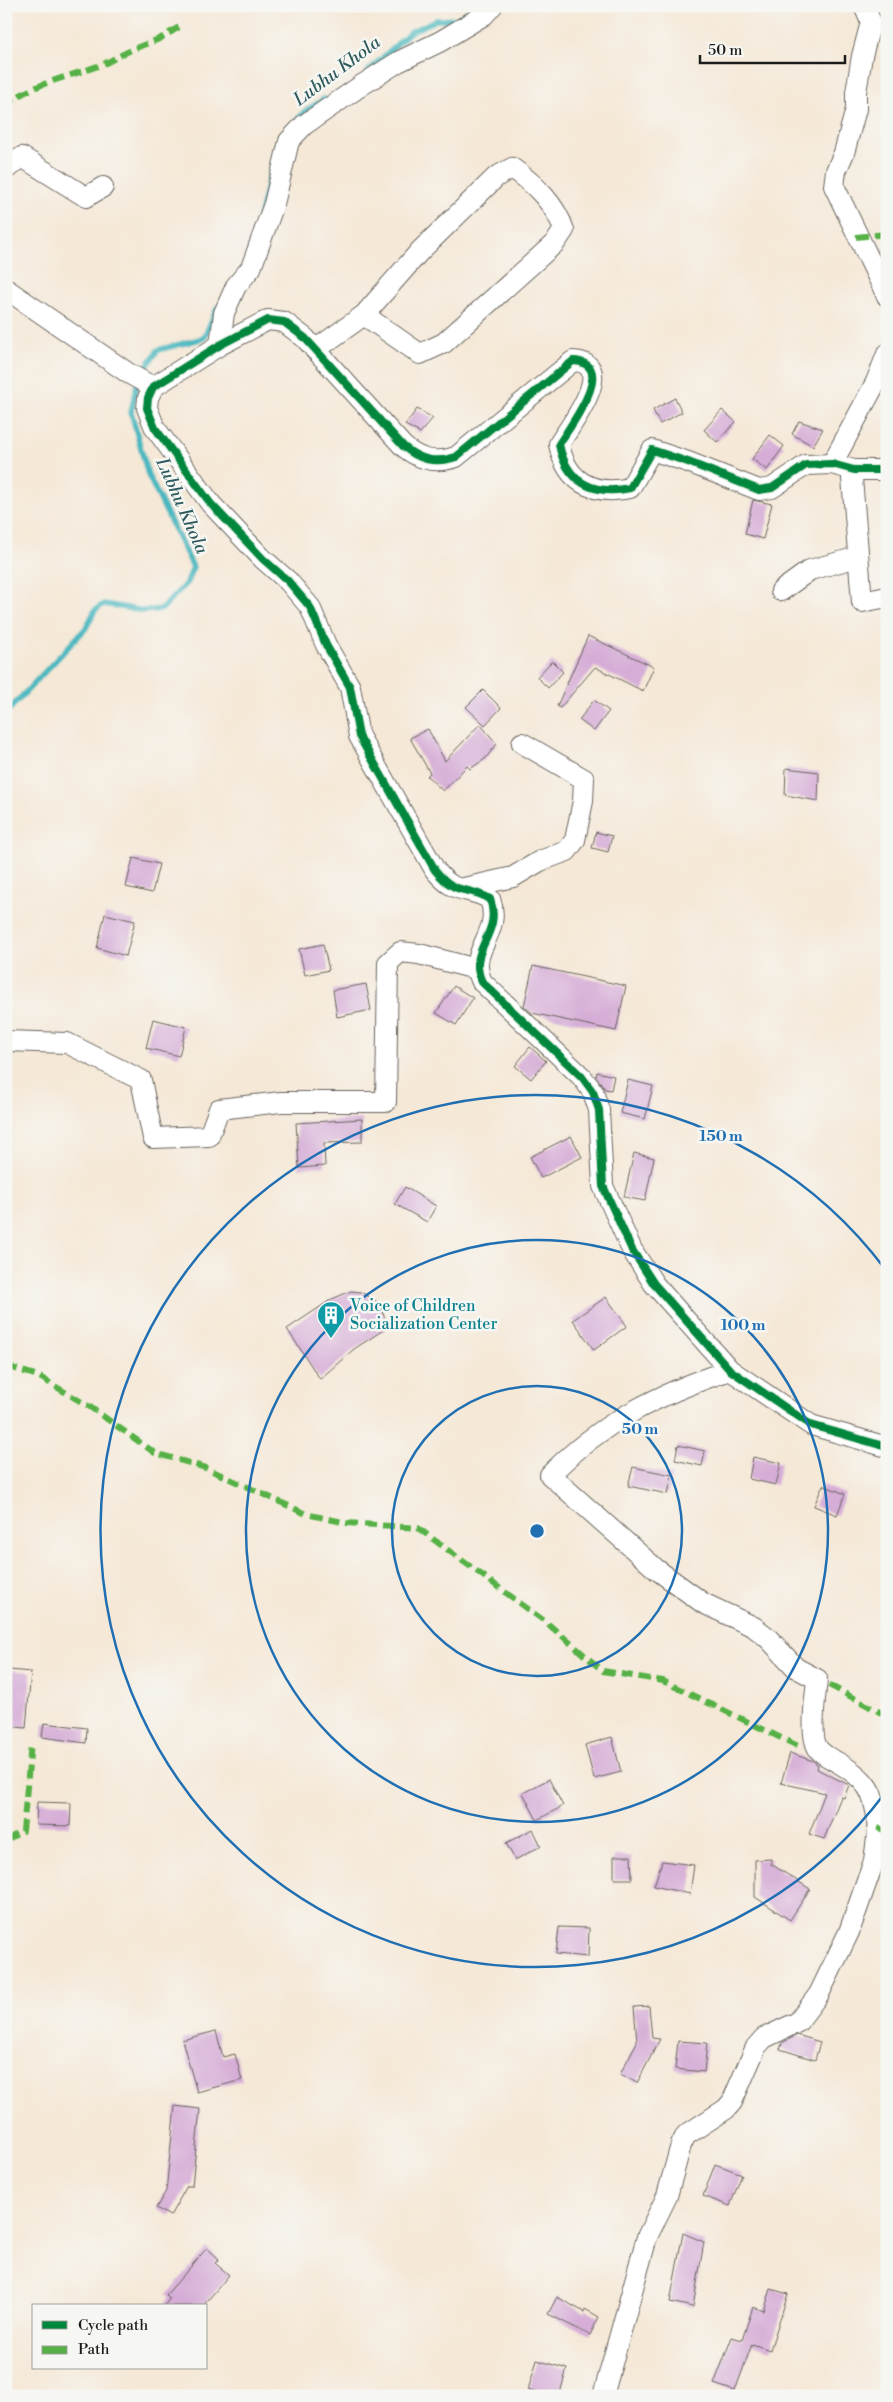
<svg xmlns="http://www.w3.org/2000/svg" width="893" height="2402" font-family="'Libre Bodoni',serif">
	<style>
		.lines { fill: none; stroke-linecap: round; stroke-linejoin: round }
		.stream { stroke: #49b8c0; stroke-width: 5.5 }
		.building { fill: #d6add7 }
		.minor-casing { stroke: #68635d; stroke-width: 22 }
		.minor { stroke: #fff; stroke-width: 20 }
		.quiet { stroke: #55b145; stroke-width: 6; stroke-dasharray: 12 6; stroke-linecap: butt }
		.cycleway-casing { stroke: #f6f6f2; stroke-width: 11 }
		.cycleway { stroke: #00873e; stroke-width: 8 }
		.ring { fill: none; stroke: #1f6fb2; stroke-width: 2.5 }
		.labels { text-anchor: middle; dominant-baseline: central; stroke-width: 5; stroke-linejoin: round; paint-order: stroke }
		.culture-label { font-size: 16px; fill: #0d838f; stroke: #f6f6f2; text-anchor: start }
		.water-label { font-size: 18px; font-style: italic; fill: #2e5a5e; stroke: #f6f6f2 }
		.centre { fill: #1f6fb2; stroke: #f6f6f2; stroke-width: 2.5 }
		.ring-label { font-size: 15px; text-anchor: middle; font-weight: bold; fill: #1f6fb2; stroke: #f6f6f2; stroke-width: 5; stroke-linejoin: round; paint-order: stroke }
	</style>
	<rect width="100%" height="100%" fill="#f6f6f2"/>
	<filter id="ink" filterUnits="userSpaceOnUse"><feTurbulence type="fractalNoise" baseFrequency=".02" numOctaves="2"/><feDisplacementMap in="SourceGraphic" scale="10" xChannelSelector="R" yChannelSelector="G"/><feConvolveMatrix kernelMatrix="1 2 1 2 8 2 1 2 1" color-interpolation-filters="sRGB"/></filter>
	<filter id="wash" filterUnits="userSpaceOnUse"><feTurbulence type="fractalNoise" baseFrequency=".0096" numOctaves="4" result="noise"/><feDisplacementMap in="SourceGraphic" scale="20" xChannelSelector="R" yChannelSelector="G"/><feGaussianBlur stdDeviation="1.12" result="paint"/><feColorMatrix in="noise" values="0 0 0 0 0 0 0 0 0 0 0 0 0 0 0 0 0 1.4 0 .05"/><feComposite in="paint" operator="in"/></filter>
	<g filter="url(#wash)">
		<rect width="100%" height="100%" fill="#f5e8d7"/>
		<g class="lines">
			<g class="stream">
				<polyline points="368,71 410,32 436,20 457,19 476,6"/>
				<polyline points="298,119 304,112 324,99"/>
				<polyline points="259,217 278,144 283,138"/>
				<polyline points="6,713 86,628 95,610 104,604 144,611 162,609 187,582 193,567 148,475 131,412 138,379 158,350 204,338 217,308"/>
			</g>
		</g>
		<g id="blocks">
			<g class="building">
				<polygon points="675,398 682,412 660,424 653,410"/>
				<polygon points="417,409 433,418 420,433 405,425"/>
				<polygon points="722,410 736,422 717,442 704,430"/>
				<polygon points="799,421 823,429 813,446 792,434"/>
				<polygon points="770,435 784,446 767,470 752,459"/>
				<polygon points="753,500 772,504 763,539 745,534"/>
				<polygon points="588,636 654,667 643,691 595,667 560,708 557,706"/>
				<polygon points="552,661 563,672 548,688 537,677"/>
				<polygon points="483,690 501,708 485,725 466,707"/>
				<polygon points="594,700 609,711 594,731 579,720"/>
				<polygon points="480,724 497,744 485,759 470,769 467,766 443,791 427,776 430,773 410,738 428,729 445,761"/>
				<polygon points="786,768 819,772 818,801 785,795"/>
				<polygon points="596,832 612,836 608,852 592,848"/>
				<polygon points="133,858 159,864 152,893 126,887"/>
				<polygon points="105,914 135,921 126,956 97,948"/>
				<polygon points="323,944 329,970 305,975 299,949"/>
				<polygon points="533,966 626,986 616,1031 532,1013 524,1006"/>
				<polygon points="366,984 371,1010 337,1017 333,990"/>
				<polygon points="454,986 473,998 456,1025 436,1013"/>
				<polygon points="153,1019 186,1027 179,1056 146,1048"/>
				<polygon points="530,1047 546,1061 531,1079 515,1066"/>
				<polygon points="597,1072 614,1076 611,1090 605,1089 596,1076"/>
				<polygon points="628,1080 653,1086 645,1119 620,1113"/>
				<polygon points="362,1119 362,1142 324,1143 325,1166 299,1168 296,1123"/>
				<polygon points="571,1136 582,1157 541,1178 530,1157"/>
				<polygon points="634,1153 654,1158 645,1201 624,1197"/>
				<polygon points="405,1187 436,1206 427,1222 395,1204"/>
				<polygon points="351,1291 361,1292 379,1303 388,1327 354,1349 320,1379 287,1329 332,1299"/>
				<polygon points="606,1297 627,1326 594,1350 573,1320"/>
				<polygon points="678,1445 705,1451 702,1466 675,1460"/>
				<polygon points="753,1457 781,1463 776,1485 749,1479"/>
				<polygon points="633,1467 672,1475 668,1494 628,1486"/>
				<polygon points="823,1485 845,1494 837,1515 814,1506"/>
				<polygon points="9,1670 31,1672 26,1728 6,1726"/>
				<polygon points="44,1723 87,1728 86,1743 42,1737"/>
				<polygon points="612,1737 621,1772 594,1779 585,1745"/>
				<polygon points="790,1753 813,1761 818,1765 817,1769 849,1785 844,1798 841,1797 824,1839 809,1834 825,1793 781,1783"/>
				<polygon points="549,1779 563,1806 537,1820 523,1793"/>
				<polygon points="37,1802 71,1803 70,1826 36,1825"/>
				<polygon points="533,1829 541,1846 515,1860 506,1843"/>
				<polygon points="614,1856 631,1856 632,1879 614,1879"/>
				<polygon points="771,1859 771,1864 810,1889 790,1920 755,1897 755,1860"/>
				<polygon points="662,1861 694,1865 690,1894 654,1886"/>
				<polygon points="559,1927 589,1928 588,1957 556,1954"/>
				<polygon points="649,2006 652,2038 660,2039 637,2083 620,2074 637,2042 634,2007"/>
				<polygon points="216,2031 223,2057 235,2054 242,2080 197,2092 182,2040"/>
				<polygon points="797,2035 820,2042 815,2060 780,2049 782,2043"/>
				<polygon points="678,2041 707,2043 704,2072 675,2069"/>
				<polygon points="175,2106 200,2109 192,2186 187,2186 170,2216 156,2208 166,2191"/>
				<polygon points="715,2164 742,2174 730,2206 703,2196"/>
				<polygon points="683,2233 704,2242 693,2307 670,2302"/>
				<polygon points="207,2248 219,2259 215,2263 229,2275 203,2306 164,2306 170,2298 166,2295"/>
				<polygon points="771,2289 788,2294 770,2350 752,2344 735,2391 714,2384 732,2337 742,2340 753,2307 764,2311"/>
				<polygon points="557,2297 584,2312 585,2309 599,2317 590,2335 548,2314"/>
				<polygon points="537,2360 567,2369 559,2396 547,2396 528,2390"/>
			</g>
		</g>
	</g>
	<g filter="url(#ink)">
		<use href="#blocks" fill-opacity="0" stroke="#68635d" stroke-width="1"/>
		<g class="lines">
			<g class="minor-casing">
				<g id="minor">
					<polyline points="864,6 871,22 862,56 856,92 856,109 844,153 836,171 834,186 887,296"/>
					<polyline points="6,169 22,157 86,197 103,187"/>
					<polyline points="6,289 128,373 153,387"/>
					<polyline points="220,345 224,313 236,286 251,268 274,204 289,141 304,125 362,85 398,62 441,41 484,15 492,6"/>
					<path d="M 315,350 L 364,315 L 420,251 L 496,177 L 512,168 C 534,183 556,205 564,230 L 555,243 L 444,343 L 420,354 L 364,315"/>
					<polyline points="832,464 876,382 887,354"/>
					<polyline points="854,470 852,478 862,602 887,597"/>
					<path d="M 887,470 L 854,470 L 832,464 L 806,465 L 772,488 L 759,490 L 688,462 L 652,450 L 630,488 C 593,496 566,482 559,444 C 570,426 619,363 573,361 L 456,457 C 435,464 419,460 403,446 L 305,338 L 284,322 L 268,320 L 220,345 L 153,387 L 148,398 L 147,408 L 155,428 L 211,504 L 263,559 L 288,581 L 310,607 L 326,645 L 350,687 L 359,736 L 435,870 C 457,897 465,885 490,899 C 503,935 466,949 482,982 L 582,1077 L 593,1092 L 599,1110 L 603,1186 L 632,1250 L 654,1284 L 730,1370 L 811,1425 L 887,1447"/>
					<polyline points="781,591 810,570 858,557"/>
					<polyline points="464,888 513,877 540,861 567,851 575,840 583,801 584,779 522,743"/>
					<polyline points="6,1041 67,1043 141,1080 153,1138 209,1136 219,1109 281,1102 386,1102 388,963 400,952 419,954 476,969"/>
					<path d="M 730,1370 C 661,1393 601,1422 550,1475 L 656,1569 L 703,1603 L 754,1627 L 767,1637 L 796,1668 L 817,1679 C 816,1694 808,1740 820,1751 C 825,1756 833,1760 839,1763 C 850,1770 861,1777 868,1788 C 880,1807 875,1831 887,1851"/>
					<polyline points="603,2396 647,2237 667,2196 681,2145 686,2135 726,2109 732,2102 756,2047 764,2038 798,2022 819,1994 849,1932 874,1861 878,1830"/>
				</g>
			</g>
			<use href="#minor" class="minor"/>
			<g class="quiet">
				<path d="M 6,107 C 22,85 82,74 108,62 C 124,53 139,46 157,40 C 166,36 174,29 184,25"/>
				<polyline points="856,237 887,234"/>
				<polyline points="6,1366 38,1376 90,1407 155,1453 206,1468 306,1514 347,1523 418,1528 547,1623 603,1671 663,1681 802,1748"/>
				<polyline points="829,1685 887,1716"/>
				<polyline points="878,1828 887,1831"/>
				<polyline points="6,1840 23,1831 31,1743"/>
			</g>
			<g class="cycleway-casing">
				<path id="cycleway" d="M 887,470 L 854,470 L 832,464 L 806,465 L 772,488 L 759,490 L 688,462 L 652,450 L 630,488 C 593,496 566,482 559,444 C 570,426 619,363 573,361 L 456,457 C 435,464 419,460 403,446 L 305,338 L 284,322 L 268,320 L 220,345 L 153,387 L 148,398 L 147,408 L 155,428 L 211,504 L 263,559 L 288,581 L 310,607 L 326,645 L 350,687 L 359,736 L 435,870 C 457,897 465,885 490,899 C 503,935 466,949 482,982 L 582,1077 L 593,1092 L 599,1110 L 603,1186 L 632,1250 L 654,1284 L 730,1370 L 811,1425 L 887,1447"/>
			</g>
			<use href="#cycleway" class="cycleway"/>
		</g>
	</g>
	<g class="ring">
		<circle cx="537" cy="1531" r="145"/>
		<circle cx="537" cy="1531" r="291"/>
		<path d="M885 1793A436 436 0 1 1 885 1269"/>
	</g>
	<defs>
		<g id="building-pin" transform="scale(1.4375)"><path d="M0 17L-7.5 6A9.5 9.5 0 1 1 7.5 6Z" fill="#0f9aa8" stroke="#f6f6f2"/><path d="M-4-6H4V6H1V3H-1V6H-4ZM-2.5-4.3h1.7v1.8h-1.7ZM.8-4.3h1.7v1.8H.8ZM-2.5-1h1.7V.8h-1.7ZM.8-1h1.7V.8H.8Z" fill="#fff"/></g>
	</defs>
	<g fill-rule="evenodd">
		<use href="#building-pin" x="331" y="1315"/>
	</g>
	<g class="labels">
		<g class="culture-label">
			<text x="350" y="1306">Voice of Children<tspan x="350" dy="18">Socialization Center</tspan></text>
		</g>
		<g class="water-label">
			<text transform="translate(337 71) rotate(-37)">Lubhu Khola</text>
			<text transform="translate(182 506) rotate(66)">Lubhu Khola</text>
		</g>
	</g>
	<circle cx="537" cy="1531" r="8" class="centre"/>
	<g class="ring-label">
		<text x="721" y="1141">150 m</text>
		<text x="743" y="1330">100 m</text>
		<text x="640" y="1434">50 m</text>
	</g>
	<rect width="893" height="2402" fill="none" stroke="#f6f6f2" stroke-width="25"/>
	<rect x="32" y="2304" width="175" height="65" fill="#f6f6f2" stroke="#9f9f9c"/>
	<rect x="42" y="2321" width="25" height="8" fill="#00873e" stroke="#9f9f9c"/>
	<text x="78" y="2330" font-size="15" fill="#1c1c1c">Cycle path</text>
	<rect x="42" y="2346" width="25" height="8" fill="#55b145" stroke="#9f9f9c"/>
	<text x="78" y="2354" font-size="15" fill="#1c1c1c">Path</text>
	<path d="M700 55v8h145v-8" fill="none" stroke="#1c1c1c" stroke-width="2.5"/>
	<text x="708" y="55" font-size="15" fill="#1c1c1c" stroke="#f6f6f2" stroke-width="4" paint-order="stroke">50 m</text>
</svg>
